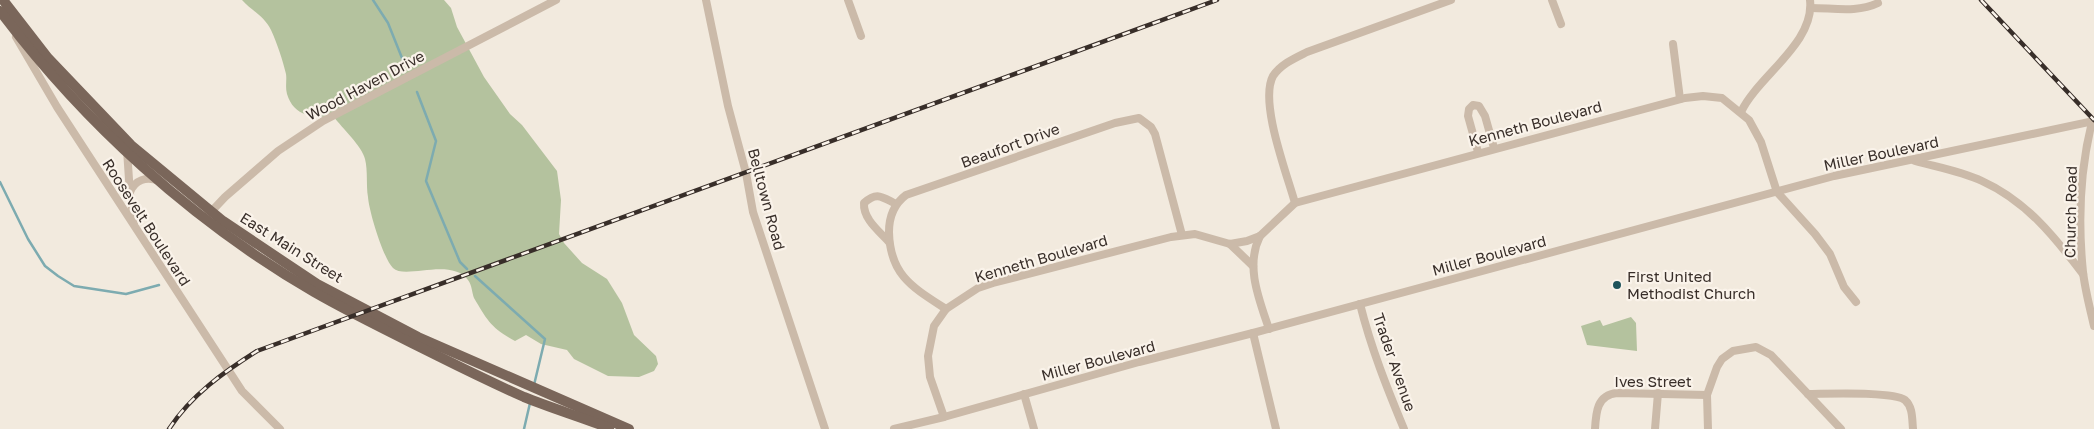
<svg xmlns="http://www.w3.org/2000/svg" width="2094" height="429" font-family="'Golos Text',sans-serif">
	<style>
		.green { fill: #b4c29e }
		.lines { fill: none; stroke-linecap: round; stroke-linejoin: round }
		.stream { stroke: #7dabb0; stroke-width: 2.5 }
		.minor { stroke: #cbbaa9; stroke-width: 8 }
		.major { stroke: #7a665a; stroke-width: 10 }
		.rail-casing { stroke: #382e29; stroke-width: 4.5 }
		.rail { stroke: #faf3ea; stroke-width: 2.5; stroke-dasharray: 8; stroke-linecap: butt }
		.poi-dot { fill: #1f535a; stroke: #faf3ea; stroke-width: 2 }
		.labels { text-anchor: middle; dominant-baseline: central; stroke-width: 4.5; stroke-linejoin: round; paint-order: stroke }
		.street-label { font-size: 15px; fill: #382e29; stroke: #faf3ea }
		.poi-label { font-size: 15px; fill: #382e29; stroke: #faf3ea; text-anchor: start }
	</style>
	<rect width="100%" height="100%" fill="#f2eade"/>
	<g class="green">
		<path d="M 242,0 L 444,0 L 451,8 L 457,27 L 484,77 L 510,114 L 522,125 L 557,171 L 561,200 L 559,234 L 564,243 L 582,263 L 607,279 L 622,303 L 634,335 L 656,356 L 658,364 L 654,371 L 639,377 L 608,376 L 574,359 L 567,350 L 541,344 L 526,335 L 515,341 C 491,328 487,320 474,298 C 472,293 472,285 468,280 C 451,257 405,280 393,268 C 383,258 369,211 368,197 C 366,185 368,171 365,159 C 362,146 342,128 334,117 C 313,117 294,117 287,94 C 285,87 287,80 286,74 C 283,61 277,43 271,30 C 264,16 252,11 242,0 Z"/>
		<polygon points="1631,317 1636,323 1637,351 1587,345 1581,326 1600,320 1603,326"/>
	</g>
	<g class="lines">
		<g class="stream">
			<polyline points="373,0 388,23 404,63"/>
			<polyline points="417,92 436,141 426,181 460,262 467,269"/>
			<polyline points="0,182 28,239 45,266 58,276 74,286 126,294 159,285"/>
			<polyline points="475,276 545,339 534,385"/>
			<polyline points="524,429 530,403"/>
		</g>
		<g class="minor">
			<polyline points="706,0 728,106 746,173 753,212 825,429"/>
			<polyline points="848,0 861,36"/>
			<polyline points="1552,0 1561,24"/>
			<path d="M 1811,8 C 1833,8 1858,13 1878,3"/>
			<polyline points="16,37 57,107 242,391 280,429"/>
			<polyline points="1673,44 1680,99"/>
			<path d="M 1741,112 C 1758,76 1815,43 1810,0"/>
			<path d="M 2092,122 C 2080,170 2078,223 2083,272 C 2085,290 2090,308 2094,326"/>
			<polyline points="127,150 130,194 134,223"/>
			<polyline points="1478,152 1468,116 1469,109 1473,105 1479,106 1485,116 1494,148"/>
			<path d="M 1915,161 C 1937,167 1961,171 1982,181 C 2026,201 2054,236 2083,274"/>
			<path d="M 130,192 C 135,180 146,176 159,181"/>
			<path d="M 1295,203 C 1287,174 1259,102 1273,76 C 1281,64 1295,58 1307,52 L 1451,0"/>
			<polyline points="209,214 225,197 278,151 323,121 556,0"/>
			<path d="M 1260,236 C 1245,266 1259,299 1269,329"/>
			<path d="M 889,242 C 879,231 863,219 864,203 C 877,191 882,197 896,204"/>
			<polyline points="1230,244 1253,266"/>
			<path d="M 1360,304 C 1371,348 1387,388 1404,429"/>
			<path d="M 946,309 C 912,287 890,275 889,232 C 889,216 894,204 906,195 L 1115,123 L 1139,118 L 1151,127 L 1155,134 L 1182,235"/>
			<polyline points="1253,333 1276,429"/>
			<polyline points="1024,394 1034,429"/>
			<path d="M 1808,394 C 1826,394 1893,391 1905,400 C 1913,407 1912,419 1913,429"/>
			<polyline points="944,417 930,377 928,356 934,326 946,309 978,288 993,283 1171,237 1195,234 1230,244 1247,241 1260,236 1295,203 1685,98 1703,96 1722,98 1749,120 1761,142 1777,192 1815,234 1830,254 1844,287 1856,302"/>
			<polyline points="894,429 944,417 1139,362 1253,333 1834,176 2094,121"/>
			<path d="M 1595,429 C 1596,412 1597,395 1617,393 L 1707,395"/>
			<polyline points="1655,429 1658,393"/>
			<polyline points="1708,429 1707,395 1717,367 1722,359 1733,351 1756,347 1771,355 1841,429"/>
		</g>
		<g class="major">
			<polyline points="3,0 48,58 131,145 223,221 317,284 418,337 629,429"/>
			<path d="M 0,11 C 84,123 192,221 314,292 C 354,315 396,335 438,356 C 466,370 495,384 524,397 C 551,408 581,417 609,428"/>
		</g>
		<g class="rail-casing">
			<g id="rail">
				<polyline points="1981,0 2094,120"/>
				<path d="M 169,429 C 191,395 224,372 257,351 L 1217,0"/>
			</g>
		</g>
		<use href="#rail" class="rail"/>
	</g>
	<circle class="poi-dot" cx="1617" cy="285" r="5"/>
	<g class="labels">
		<g class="street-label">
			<text transform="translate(365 85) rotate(-28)">Wood Haven Drive</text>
			<text transform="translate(1535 123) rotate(-15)">Kenneth Boulevard</text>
			<text transform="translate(1010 145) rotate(-20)">Beaufort Drive</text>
			<text transform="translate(1881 153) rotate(-12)">Miller Boulevard</text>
			<text transform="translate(767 199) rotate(75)">Belltown Road</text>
			<text transform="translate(2070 212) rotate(-89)">Church Road</text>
			<text transform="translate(147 222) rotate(57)">Roosevelt Boulevard</text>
			<text transform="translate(292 247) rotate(32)">East Main Street</text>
			<text transform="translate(1489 255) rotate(-15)">Miller Boulevard</text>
			<text transform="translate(1041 258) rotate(-16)">Kenneth Boulevard</text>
			<text transform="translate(1098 360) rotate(-15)">Miller Boulevard</text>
			<text transform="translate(1395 362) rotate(71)">Trader Avenue</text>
			<text x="1653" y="381">Ives Street</text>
		</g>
		<g class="poi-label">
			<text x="1627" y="276">First United<tspan x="1627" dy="17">Methodist Church</tspan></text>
		</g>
	</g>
</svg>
